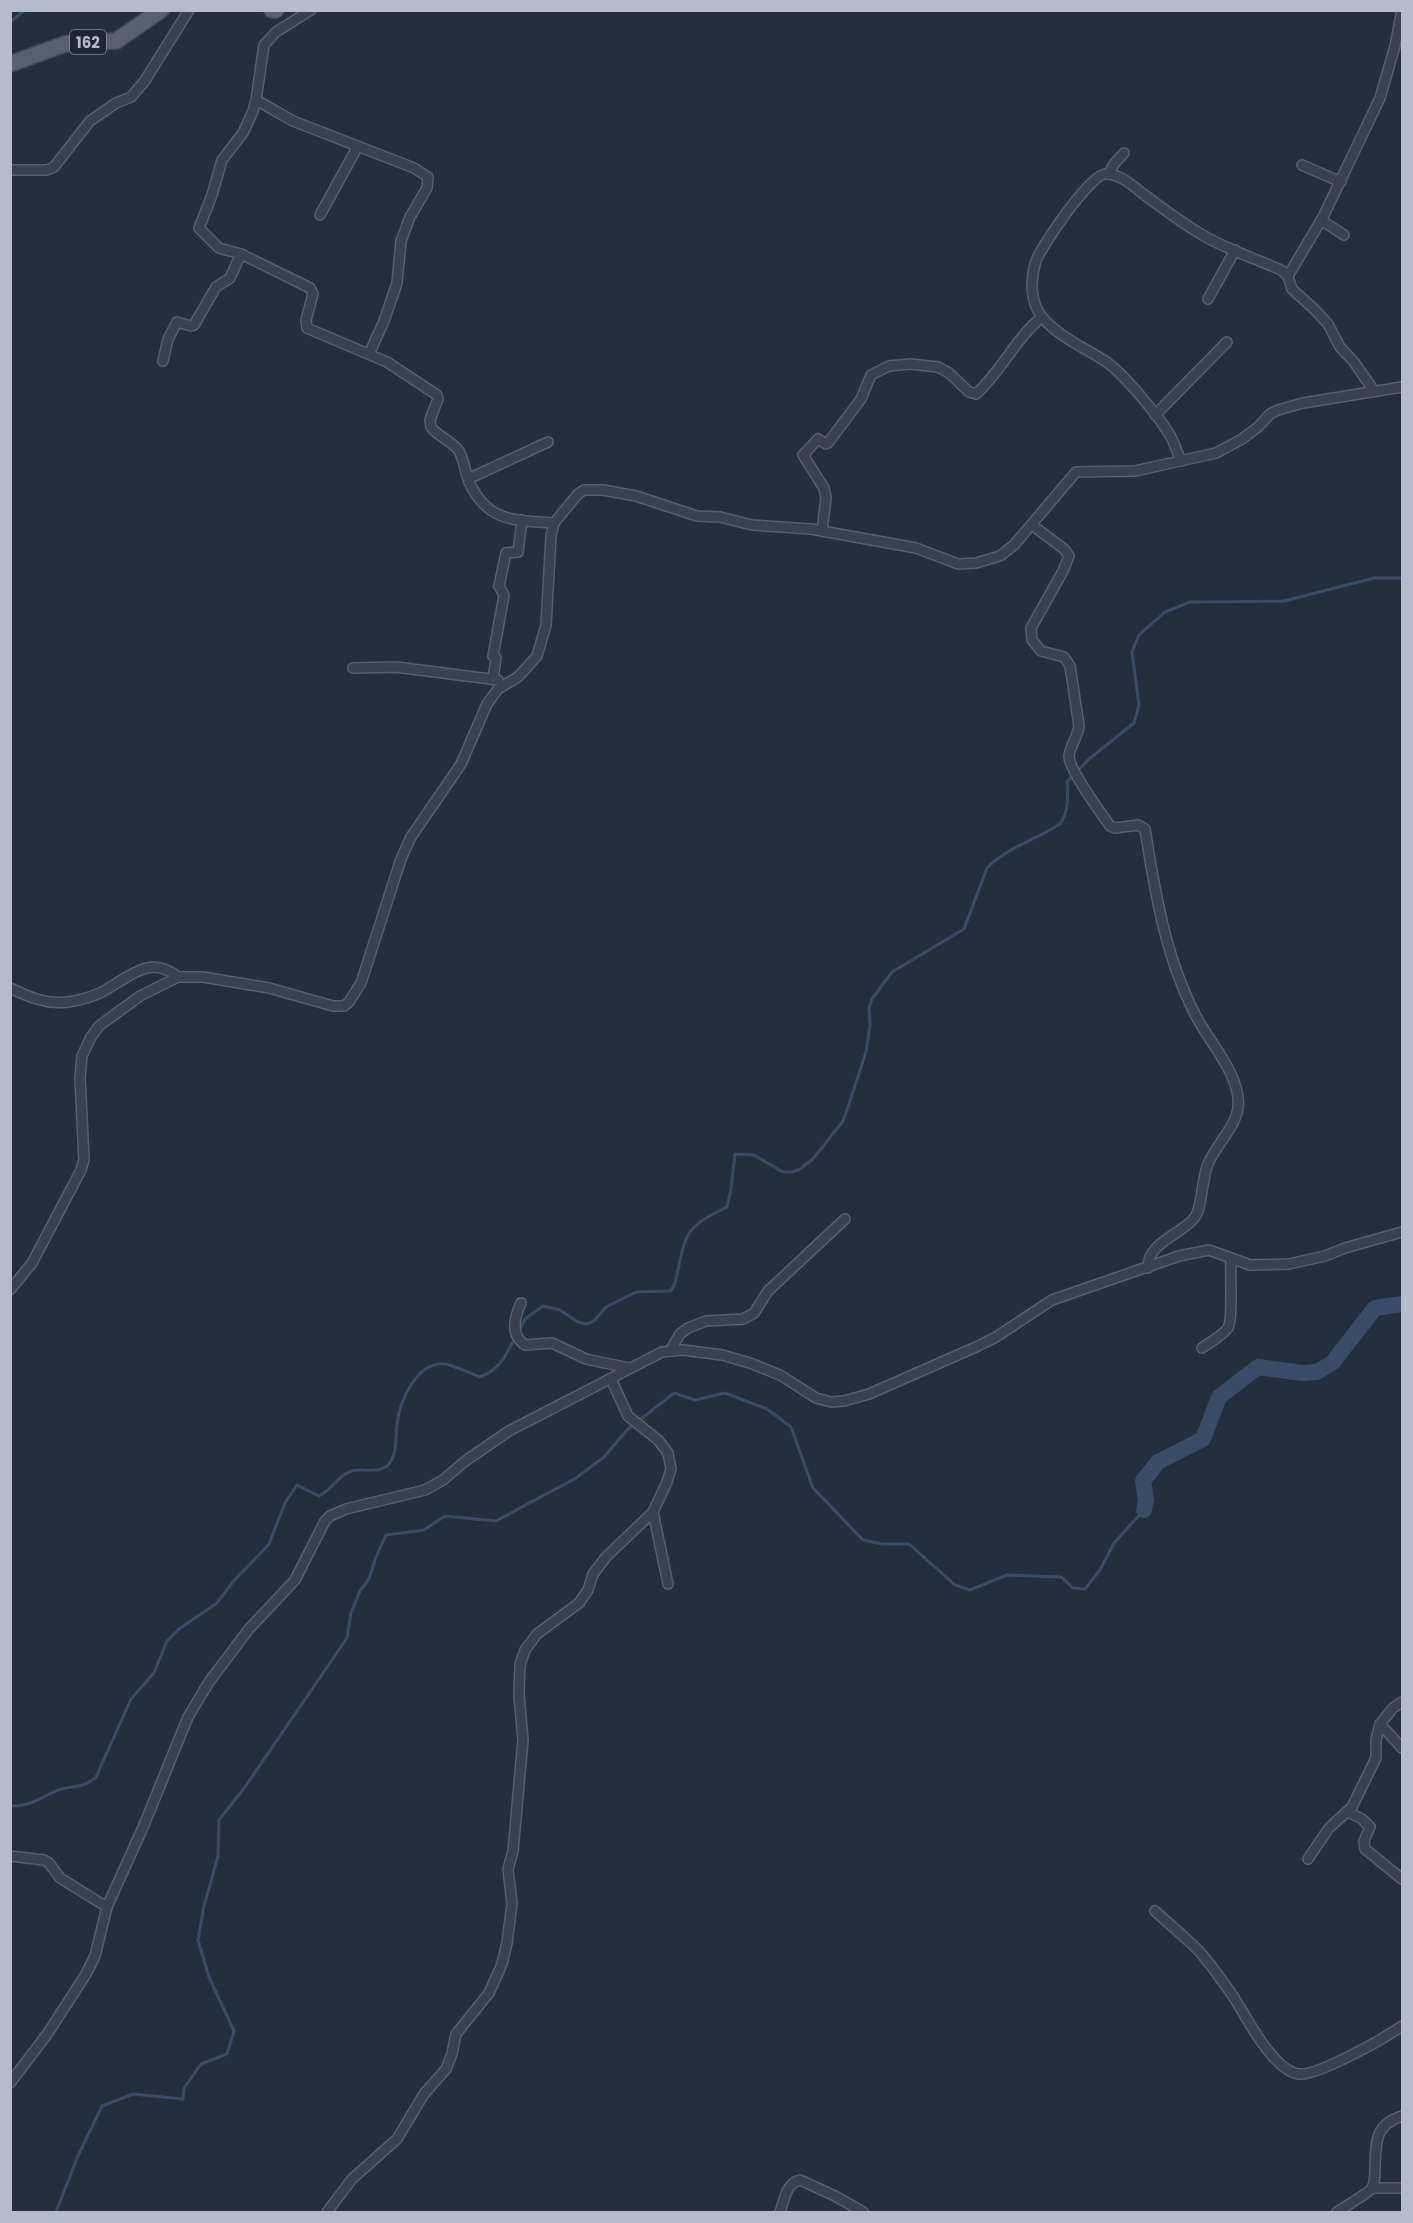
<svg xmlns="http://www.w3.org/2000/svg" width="1413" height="2223" font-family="Poppins,sans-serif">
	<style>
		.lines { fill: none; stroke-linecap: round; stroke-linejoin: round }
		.stream { stroke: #394c67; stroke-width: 3 }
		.river { stroke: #394c67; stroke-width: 16 }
		.street-casing { stroke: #565f6c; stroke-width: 12 }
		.primary-casing { stroke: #414a57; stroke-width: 18 }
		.street { stroke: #38414e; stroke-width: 9 }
		.primary { stroke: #56606e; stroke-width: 15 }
		.labels { text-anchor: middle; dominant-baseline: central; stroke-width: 4.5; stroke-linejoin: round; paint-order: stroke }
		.shield { fill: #1d2633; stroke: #878f9c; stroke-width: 1.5 }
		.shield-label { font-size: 15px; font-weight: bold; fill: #b4bcc9 }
	</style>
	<rect width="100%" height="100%" fill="#242f3e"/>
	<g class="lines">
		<g class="stream">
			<polyline points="10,22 25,10"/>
			<path d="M 518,1333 L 525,1319 L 543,1306 L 560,1310 L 578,1322 L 587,1324 L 594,1321 L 606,1307 L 636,1292 L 670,1291 C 676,1286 676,1278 678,1270 C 686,1229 690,1225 727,1207 L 731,1189 L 735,1154 L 754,1155 L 783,1172 L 792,1172 L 800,1169 L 813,1159 L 843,1121 L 848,1107 L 866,1052 L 870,1025 L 869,1008 L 872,999 L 892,972 L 964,929 L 987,868 C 1006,848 1037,839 1060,824 C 1069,811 1068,797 1067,782 L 1089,759 L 1134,723 L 1139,705 L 1132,652 L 1139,635 L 1165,612 L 1190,602 L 1284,601 L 1374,578 L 1402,578"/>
			<path d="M 10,1806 C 29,1807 40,1798 56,1791 C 70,1785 84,1789 96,1777 L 131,1699 L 154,1673 L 167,1641 L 179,1629 L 217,1603 L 233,1582 L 269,1544 L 285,1503 L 297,1485 L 319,1496 C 332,1490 338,1475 352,1471 C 363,1468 379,1474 388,1465 C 398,1454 395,1438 397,1424 C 399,1402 417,1361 445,1364 C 456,1366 469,1373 480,1377 C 501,1369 504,1357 515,1338"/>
			<polyline points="56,2212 77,2158 102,2106 133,2094 183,2099 184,2088 201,2064 227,2054 234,2031 209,1977 198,1940 204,1906 218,1856 219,1820 245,1787 347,1638 351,1613 360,1591 369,1579 376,1557 386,1535 424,1530 445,1516 496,1521 576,1478 604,1457 627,1430 674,1393 695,1400 725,1393 767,1409 791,1427 813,1488 863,1540 882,1544 909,1544 955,1585 970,1590 1007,1575 1061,1577 1073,1588 1085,1589 1100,1570 1114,1543 1144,1510"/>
		</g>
		<polyline class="river" points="1144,1510 1146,1500 1143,1481 1158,1462 1203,1439 1219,1397 1258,1367 1302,1373 1317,1372 1332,1363 1375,1308 1402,1304"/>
		<g class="street-casing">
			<g id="street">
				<path d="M 311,10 L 276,32 L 264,45 L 256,100 L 253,111 L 243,133 L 222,160 L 212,195 L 199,228 L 219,248 L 241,254 L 310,288 L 313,294 L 306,320 L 307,328 L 387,362 L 437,395 L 438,399 L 430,420 L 431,427 C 438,437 451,440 459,451 C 464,460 465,472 469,482 C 488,523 515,520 554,523"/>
				<polyline points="256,100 293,121 414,168 428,177 427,188 410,217 401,241 397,283 384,321 369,354"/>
				<polyline points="1302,165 1341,182"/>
				<polyline points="10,170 47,170 54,167 90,121 116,103 131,97 144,82 189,10"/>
				<polyline points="1109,174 1114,164 1124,153"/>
				<polyline points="320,215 358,146"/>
				<polyline points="1321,220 1344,235"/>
				<polyline points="1288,276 1292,289 1315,310 1328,324 1340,347 1354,362 1374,391"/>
				<polyline points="1208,299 1235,250"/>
				<polyline points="163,361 168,339 177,322 191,326 194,325 216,287 230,278 241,254"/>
				<polyline points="1155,415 1227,342"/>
				<path d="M 1181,461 C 1177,452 1174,441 1168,432 C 1156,413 1123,373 1105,361 C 1083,347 1059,337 1042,317 C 1030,302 1030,279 1036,261 C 1042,245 1091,173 1106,174 C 1120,174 1132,185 1142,193 C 1162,208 1183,224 1206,237 C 1229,250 1256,259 1281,270 L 1288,276 L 1323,217 L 1380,98 L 1395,46 L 1402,10"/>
				<polyline points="468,479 548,442"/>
				<path d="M 1032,525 L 1064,549 L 1069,556 L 1063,571 L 1031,628 L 1032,640 L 1041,651 L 1064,657 L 1070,666 L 1079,726 C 1078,737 1069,747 1069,757 C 1070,771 1101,813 1110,826 L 1115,828 L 1138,825 L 1145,829 C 1155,893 1166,960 1197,1018 C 1210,1043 1242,1077 1238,1108 C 1235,1128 1216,1145 1208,1164 C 1202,1177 1202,1208 1195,1217 C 1182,1235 1147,1242 1148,1268"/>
				<path d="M 822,531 L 826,498 L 824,488 L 803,455 L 818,439 L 826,444 L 828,443 L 861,399 L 871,375 L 889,366 L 910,364 L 938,367 L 949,373 L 969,392 L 976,394 C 1001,372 1015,339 1042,317"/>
				<polyline points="353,668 396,667 498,680"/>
				<polyline points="493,679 496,658 493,656 504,595 499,586 506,553 518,552 522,520"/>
				<path d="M 10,988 C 29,997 47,1005 68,1002 C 81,1000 93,997 104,991 C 129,977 150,954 178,977"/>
				<polyline points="10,1290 32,1263 81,1170 84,1160 80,1078 82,1056 91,1037 99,1026 140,996 178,977 203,977 269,988 333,1006 344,1006 349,1002 361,983 401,859 411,837 461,764 487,704 498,689 518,677 537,656 546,625 551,536 554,523 578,494 584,490 603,490 636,496 697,516 720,517 752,525 811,529 916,548 958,564 976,563 1000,556 1014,545 1076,472 1135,471 1216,453 1242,439 1258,427 1270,414 1278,410 1303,403 1402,387"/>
				<path d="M 521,1303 C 514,1318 510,1335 525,1345 L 552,1343 L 586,1359 L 629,1368"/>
				<path d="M 1202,1348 C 1210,1342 1222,1336 1228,1328 C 1233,1320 1230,1271 1231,1258"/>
				<polyline points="670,1351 680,1334 688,1328 706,1321 743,1319 754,1313 768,1291 845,1219"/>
				<polyline points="653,1512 668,1584"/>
				<polyline points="1380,1724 1402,1748"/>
				<polyline points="1348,1812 1362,1819 1370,1827 1364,1841 1365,1849 1402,1879"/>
				<polyline points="10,1856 44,1860 49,1863 60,1878 107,1907"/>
				<polyline points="1308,1859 1329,1828 1352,1807 1376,1758 1376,1740 1380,1724 1393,1708 1402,1702"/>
				<path d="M 1155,1911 C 1169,1924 1185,1937 1199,1951 C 1212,1966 1224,1983 1235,1999 C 1247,2019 1274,2071 1299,2074 C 1318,2076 1385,2038 1402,2026"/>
				<polyline points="10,2083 48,2033 86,1974 95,1956 107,1907 144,1825 188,1717 209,1682 249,1629 295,1580 325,1521 330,1516 346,1509 425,1490 443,1480 464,1462 509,1431 662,1352 683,1350 722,1355 750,1363 780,1375 816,1398 831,1402 844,1401 869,1394 976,1347 996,1337 1052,1300 1179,1256 1209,1250 1250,1265 1289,1264 1325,1256 1345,1248 1402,1232"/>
				<polyline points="1372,2188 1402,2188"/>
				<polyline points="327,2212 352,2179 397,2139 424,2094 446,2069 452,2054 456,2034 489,1993 502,1964 507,1943 512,1904 508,1869 513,1851 523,1740 519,1695 520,1665 525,1650 537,1634 579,1603 588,1590 593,1574 606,1557 653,1512 667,1482 671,1469 668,1453 658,1440 628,1416 611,1379"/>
				<path d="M 780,2212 C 784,2201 786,2183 800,2180 L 835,2196 L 863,2212"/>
				<path d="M 1337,2212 C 1344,2207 1369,2193 1372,2188 C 1375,2182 1375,2175 1375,2169 C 1376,2143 1374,2125 1402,2116"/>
			</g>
		</g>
		<g class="primary-casing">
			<g id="primary">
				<polyline points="272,10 276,10"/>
				<polyline points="10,64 65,44 80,42 116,41 161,10"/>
			</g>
		</g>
		<use href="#street" class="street"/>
		<use href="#primary" class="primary"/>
	</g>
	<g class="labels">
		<rect class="shield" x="70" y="30" width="36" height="24" rx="4.5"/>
		<g class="shield-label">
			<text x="88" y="42">162</text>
		</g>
	</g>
	<rect width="1413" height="2223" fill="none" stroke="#b4bcc9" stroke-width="24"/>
</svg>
